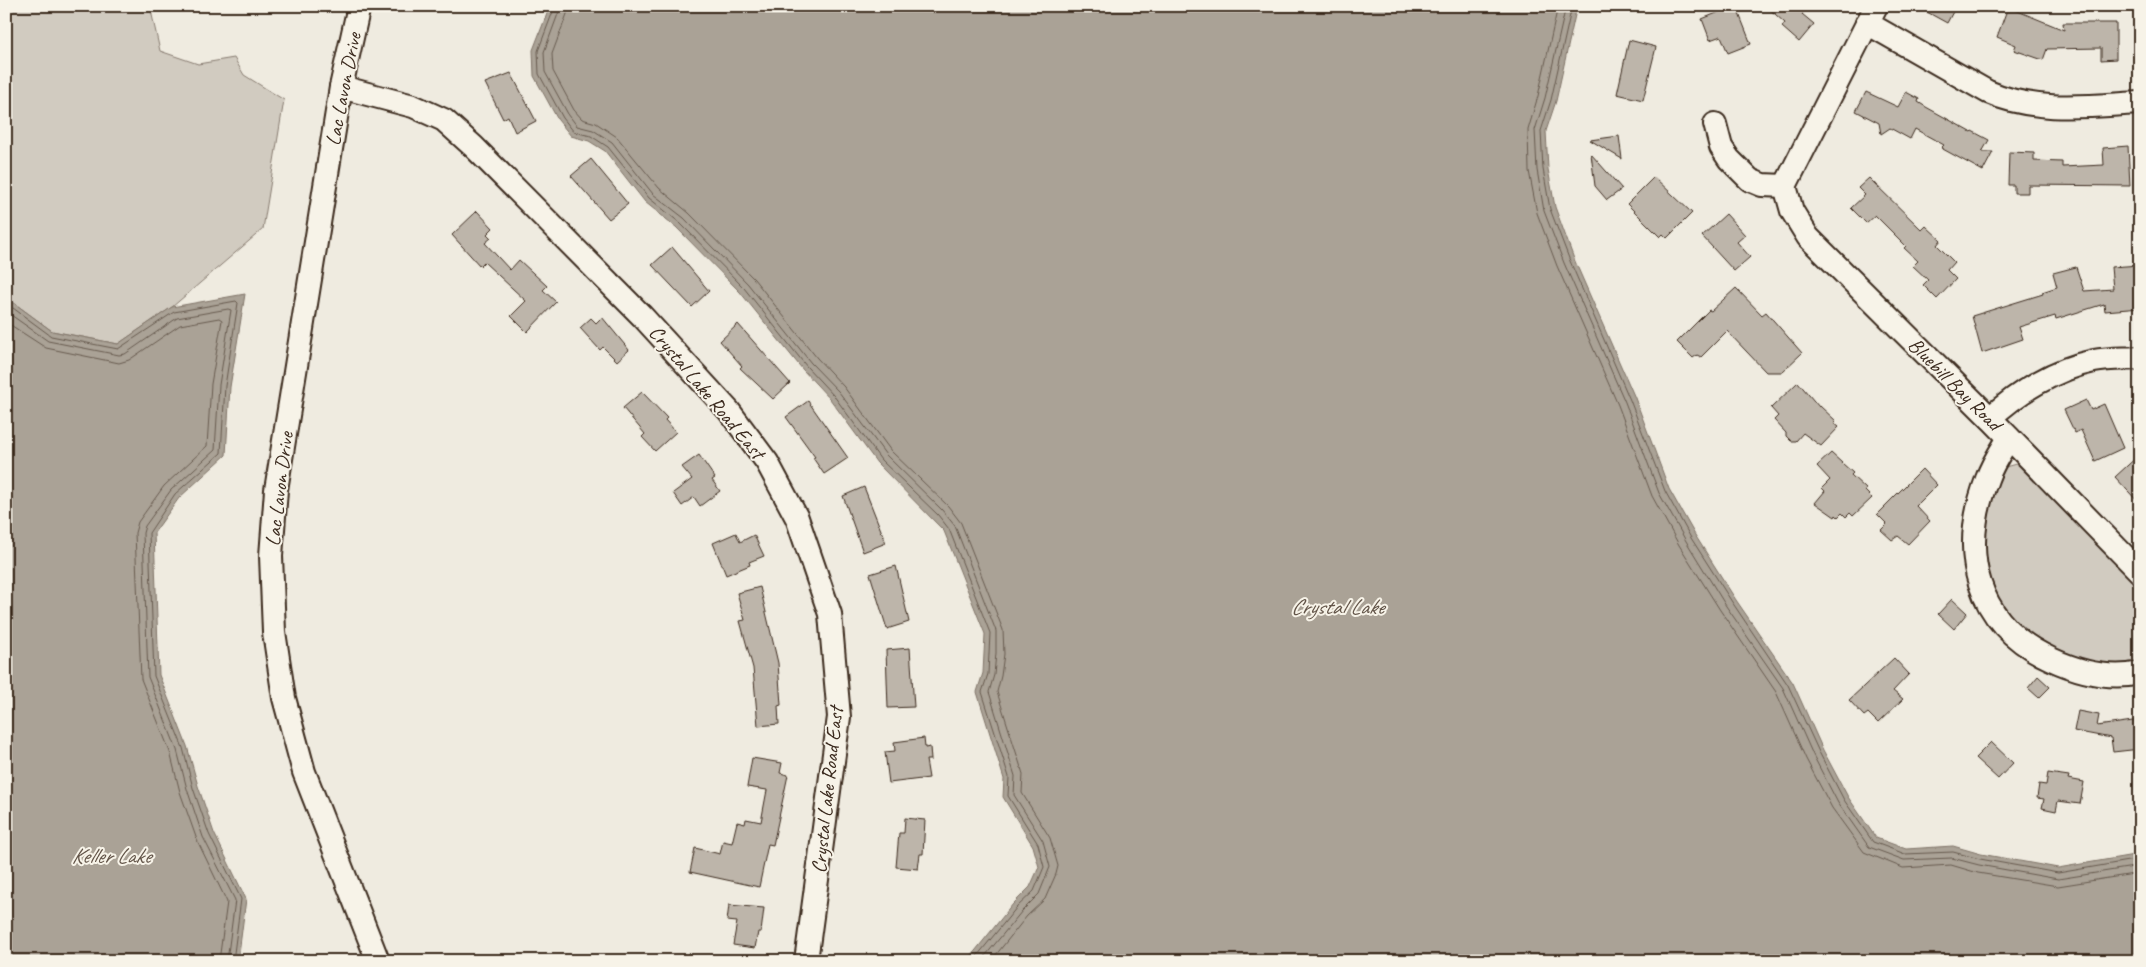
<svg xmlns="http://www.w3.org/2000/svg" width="2146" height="967" font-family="Caveat,sans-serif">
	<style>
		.green { fill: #d1cbc0; stroke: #867a6f }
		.water { fill: #aaa296; stroke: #7e7266 }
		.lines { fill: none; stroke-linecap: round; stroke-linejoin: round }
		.shore { stroke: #675a4e; stroke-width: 1 }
		.building { fill: #bdb5aa; stroke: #3b2a1e }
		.minor-casing { stroke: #3b2a1e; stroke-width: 26 }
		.minor { stroke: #f7f3e8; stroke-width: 22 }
		.labels { text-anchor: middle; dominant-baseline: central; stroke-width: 4; stroke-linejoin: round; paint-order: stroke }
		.street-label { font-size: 21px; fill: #3b2a1e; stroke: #f7f3e8 }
		.water-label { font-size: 22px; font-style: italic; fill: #625448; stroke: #f7f3e8 }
	</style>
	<rect width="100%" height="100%" fill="#efebe0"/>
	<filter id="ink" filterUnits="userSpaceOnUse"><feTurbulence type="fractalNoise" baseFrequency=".02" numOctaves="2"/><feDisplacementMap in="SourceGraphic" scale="10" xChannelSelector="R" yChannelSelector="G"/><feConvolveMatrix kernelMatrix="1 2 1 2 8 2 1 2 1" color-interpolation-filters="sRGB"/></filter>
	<g filter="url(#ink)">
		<g class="green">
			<polygon points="6,6 150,6 160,51 198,64 234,58 244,75 284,100 263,229 172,307 118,344 52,331 14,303 6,303"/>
			<polygon points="2016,464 2023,467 2051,495 2140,586 2140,665 2087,664 2023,635 1987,583 1982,526 2000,472 2005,467"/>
		</g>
		<g class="water">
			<polygon points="550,6 1577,6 1556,101 1546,131 1548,169 1555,207 1574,259 1635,398 1669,489 1695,535 1736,600 1793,683 1823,750 1848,797 1876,838 1906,849 1953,846 1981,854 2058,868 2140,854 2140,961 967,961 1013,904 1030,887 1039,867 1033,846 1003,797 1004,779 977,692 983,673 985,634 944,531 877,463 830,399 803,370 740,292 676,227 645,202 605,151 589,141 571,136 558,120 534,76 533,50"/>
			<polygon points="245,294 230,387 226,455 179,498 154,533 159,675 187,746 198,786 214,833 246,899 238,961 6,961 6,303 14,303 52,331 118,344 172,307"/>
		</g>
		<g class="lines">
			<g class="shore">
				<polyline points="555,6 538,51 539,74 563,118 574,132 591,136 608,147 649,198 680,223 744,288 807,367 834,396 881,460 938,515 949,529 990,633 988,674 982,692 1009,777 1008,796 1038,844 1044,867 1034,891 1017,907 973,961"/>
				<polyline points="561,6 544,52 545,72 568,114 577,126 593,130 612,142 653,194 684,218 748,284 811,363 839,392 886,455 942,510 955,526 996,631 996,653 994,675 989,692 1015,776 1014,795 1043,841 1050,867 1039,894 1022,911 981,961"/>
				<polyline points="568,6 567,14 552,54 553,71 574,110 582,119 596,123 617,137 659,188 689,213 754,279 817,358 844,387 891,451 948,506 961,523 1003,630 1004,654 1001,676 997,692 1023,774 1022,793 1050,838 1058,866 1056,874 1045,899 1027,916 991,961"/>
				<polyline points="1558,6 1538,96 1528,130 1529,171 1537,213 1557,266 1618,405 1652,496 1679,545 1720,610 1776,692 1806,759 1832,808 1864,852 1903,868 1951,865 1978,873 2058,886 2140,873"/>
				<polyline points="1566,6 1545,98 1535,130 1537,170 1544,211 1564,263 1625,402 1659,493 1686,541 1726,606 1783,688 1813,755 1838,803 1869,847 1904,860 1952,858 1979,865 2058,879 2140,866"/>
				<polyline points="1572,6 1551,100 1541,131 1543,169 1550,209 1570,261 1630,400 1665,491 1691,538 1732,602 1788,685 1819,752 1844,800 1873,842 1905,854 1953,852 1980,859 2058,873 2140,859"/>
				<polyline points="6,308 13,308 51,336 118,349 174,312 236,301 238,303 225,386 221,453 175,494 149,533 154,676 183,748 193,788 209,834 241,899 233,961"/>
				<polyline points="6,314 11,315 48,341 119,355 125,354 177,318 228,309 231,310 219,385 215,450 171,490 145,526 143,533 148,677 177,750 187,789 203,837 235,900 227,961"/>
				<polyline points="6,322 46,348 119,363 129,360 180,325 219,318 222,320 211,384 207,446 164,486 138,522 135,533 141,679 170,752 180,792 197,840 227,902 219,961"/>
			</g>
		</g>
		<g class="building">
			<polygon points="1734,6 1736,6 1751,44 1728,53 1721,36 1710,40 1702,19"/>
			<polygon points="1766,6 1809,6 1802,14 1814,24 1799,42 1782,27 1785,23"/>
			<polygon points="1916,6 1956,6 1947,23"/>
			<polygon points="2008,7 2064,30 2063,23 2116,23 2116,59 2101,60 2101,48 2047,49 2043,60 2014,50 2016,45 1997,37"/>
			<polygon points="1629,40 1656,47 1643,100 1617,94"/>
			<polygon points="511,73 536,121 515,132 508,116 503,119 485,83"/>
			<polygon points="1866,92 1898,107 1906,92 1919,99 1918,102 1926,107 1971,132 1972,131 1989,140 1982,152 1993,152 1983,171 1941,148 1944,145 1915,129 1910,139 1890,128 1881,134 1879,123 1856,111"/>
			<polygon points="1619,136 1622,159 1590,140"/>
			<polygon points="2128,146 2130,186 2028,185 2028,193 2014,193 2014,185 2008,185 2009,152 2034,153 2034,161 2062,162 2062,167 2104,165 2103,148"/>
			<polygon points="1591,154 1622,189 1607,200 1595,186"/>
			<polygon points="591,159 628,204 609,219 571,176"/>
			<polygon points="1654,177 1692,213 1667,238 1663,234 1660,237 1627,204"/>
			<polygon points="1869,178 1922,230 1926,226 1941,240 1937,245 1954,262 1947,270 1956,279 1937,299 1923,285 1928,280 1913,266 1918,261 1904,248 1906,246 1875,215 1866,223 1851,208 1865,195 1858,188"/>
			<polygon points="477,211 493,228 487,234 491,238 485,243 510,270 519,260 547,286 543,290 556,302 527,332 511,316 526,301 484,262 480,266 452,235"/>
			<polygon points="1726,214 1745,235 1737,242 1750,257 1734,271 1702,236"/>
			<polygon points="672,247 709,291 692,307 652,265"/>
			<polygon points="2140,265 2140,308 2105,311 2104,304 2056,319 2055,316 2019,327 2023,339 1982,353 1972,316 2043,294 2042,292 2057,287 2053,273 2076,267 2084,291 2113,289 2111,267"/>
			<polygon points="1736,288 1762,315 1766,312 1802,353 1782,372 1766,372 1727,331 1701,357 1697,355 1693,358 1677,342 1709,310 1711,311"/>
			<polygon points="602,317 629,350 617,361 603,347 600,350 580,328 591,318 596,323"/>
			<polygon points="738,324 790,383 773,399 740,368 742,366 720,341"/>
			<polygon points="1798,382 1819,407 1820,406 1836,421 1834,423 1839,427 1821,446 1803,433 1796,441 1791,441 1786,436 1786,433 1774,420 1778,416 1771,408"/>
			<polygon points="642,392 667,418 665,420 676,432 655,451 642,437 645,434 623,408"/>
			<polygon points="2086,400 2091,410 2104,404 2123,448 2095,461 2081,430 2075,433 2064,410"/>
			<polygon points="808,401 848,458 824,474 813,458 815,457 786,417"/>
			<polygon points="1831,453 1853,473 1851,475 1866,489 1865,491 1872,498 1853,516 1850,513 1846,517 1842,513 1838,517 1836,515 1835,517 1815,503 1825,491 1822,488 1830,480 1817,466"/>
			<polygon points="2140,454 2140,504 2115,477"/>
			<polygon points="699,455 715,478 712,480 720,491 700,506 694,497 682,506 673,493 692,479 682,467"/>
			<polygon points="1922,469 1937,485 1916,506 1930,521 1908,544 1898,536 1892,540 1881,530 1887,524 1877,514"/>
			<polygon points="864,487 886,543 863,552 843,496"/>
			<polygon points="736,533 740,542 754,535 764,556 749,562 750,565 726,575 713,543"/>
			<polygon points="896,566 909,622 887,629 870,574"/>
			<polygon points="760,587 778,663 781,705 778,706 779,724 758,726 753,668 740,621 745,620 737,593"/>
			<polygon points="1952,599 1967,613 1954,629 1938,614"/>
			<polygon points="910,648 914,707 888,708 886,650"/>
			<polygon points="1894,658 1909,674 1893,691 1903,699 1878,723 1868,713 1864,716 1849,700"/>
			<polygon points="2038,676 2050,687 2039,698 2028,688"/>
			<polygon points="2078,711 2099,715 2097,726 2140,720 2140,749 2113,752 2111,738 2074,731"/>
			<polygon points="924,738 925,748 930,747 931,760 926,760 929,778 889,783 885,752 895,751 894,742"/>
			<polygon points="1991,742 2013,763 1998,779 1975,758"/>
			<polygon points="752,758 782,763 780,773 788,775 773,845 768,844 759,887 690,872 695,848 720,854 723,841 732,843 737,822 745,824 746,819 761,822 767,790 747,787"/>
			<polygon points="2048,773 2069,776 2068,779 2084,782 2080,804 2058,801 2056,811 2042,808 2044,799 2037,798 2039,784 2046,785"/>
			<polygon points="905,818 925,820 923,854 920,854 918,869 896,867 899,833 904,833"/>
			<polygon points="729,905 764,908 761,932 758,932 755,948 733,945 737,922 727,921"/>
		</g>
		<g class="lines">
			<g class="minor-casing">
				<g id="minor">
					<polyline points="359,6 341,87 276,490 271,556 274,632 284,698 304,772 378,961"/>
					<polyline points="1876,6 1785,186 1792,211 1808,237 1990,418 2140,572"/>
					<path d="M 1867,23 L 1988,92 C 2036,113 2088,106 2140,103"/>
					<polyline points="341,87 413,106 444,120 474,147 642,316 729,411 767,462 797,518 830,614 839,717 806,961"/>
					<polyline points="1715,124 1721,147 1729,159 1750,180 1762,185 1785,186"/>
					<path d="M 1990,418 C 2018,392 2055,369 2094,361 C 2109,358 2124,359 2140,358"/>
					<path d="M 2009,438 C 2001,451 1992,464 1987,479 C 1959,553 1975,624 2051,659 C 2079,672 2109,680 2140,673"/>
				</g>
			</g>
			<use href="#minor" class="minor"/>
		</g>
	</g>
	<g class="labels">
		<g class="street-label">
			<text transform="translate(343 89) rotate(-79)">Lac Lavon Drive</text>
			<text transform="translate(1955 384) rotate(45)">Bluebill Bay Road</text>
			<text transform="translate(707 392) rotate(50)">Crystal Lake Road East</text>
			<text transform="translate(279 489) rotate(-83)">Lac Lavon Drive</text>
			<text transform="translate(827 790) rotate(-84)">Crystal Lake Road East</text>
		</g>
		<g class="water-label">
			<text x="1337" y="607">Crystal Lake</text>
			<text x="111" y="856">Keller Lake</text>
		</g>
	</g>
	<rect width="2146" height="967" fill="none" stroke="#f7f3e8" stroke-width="25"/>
	<rect x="12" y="12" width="2121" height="942" fill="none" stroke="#3b2a1e" stroke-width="2" filter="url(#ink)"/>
</svg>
